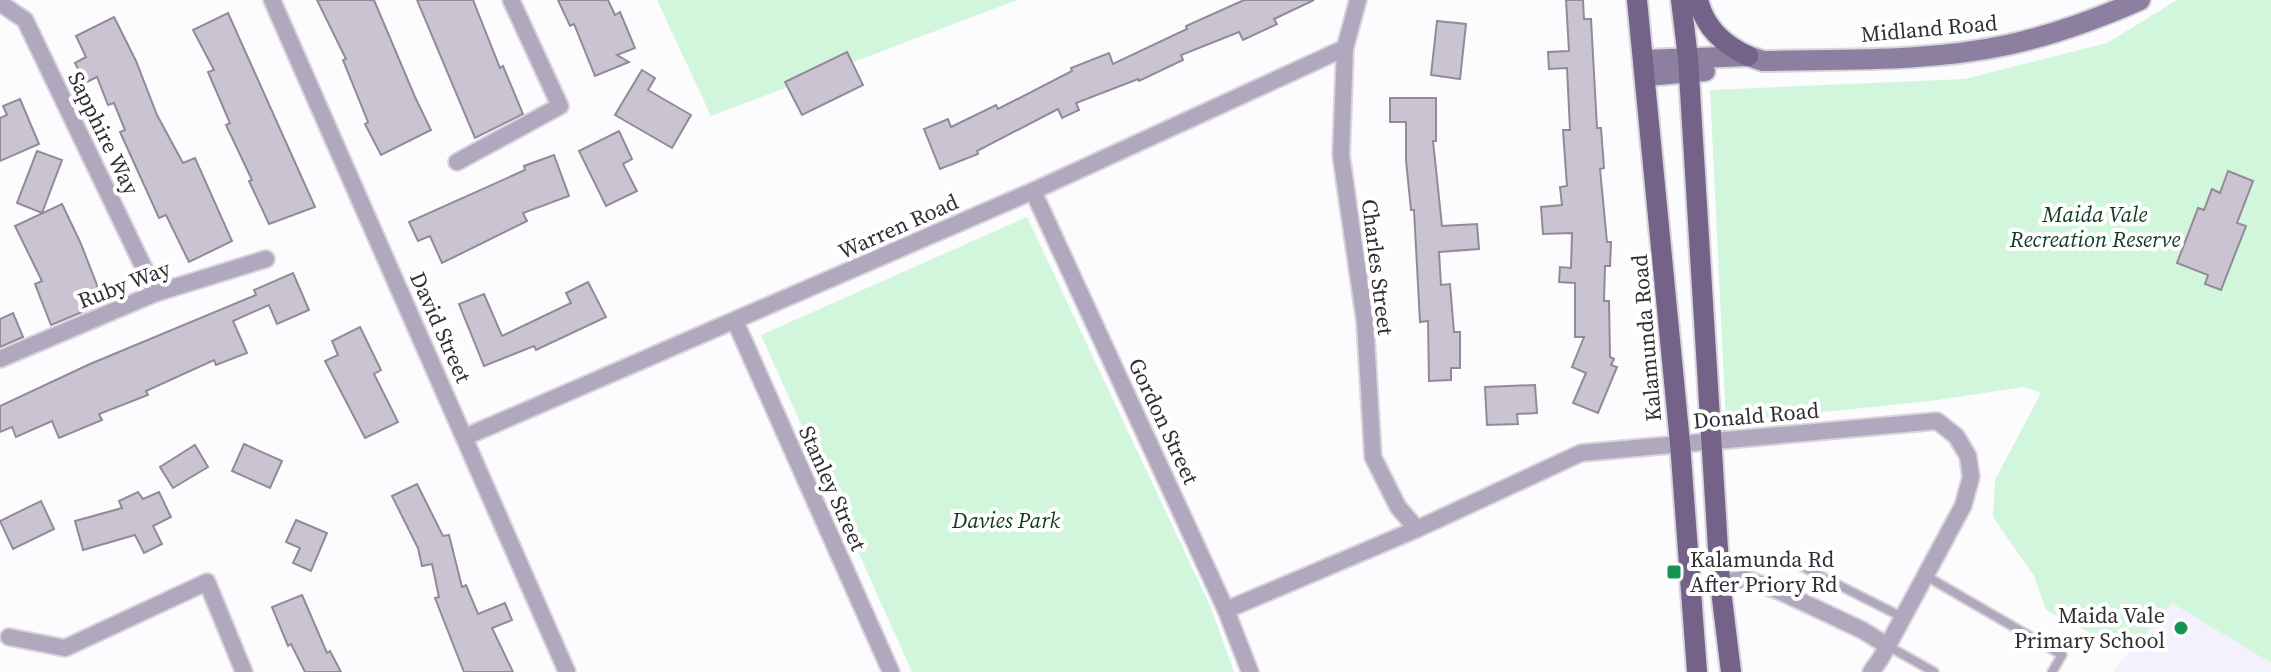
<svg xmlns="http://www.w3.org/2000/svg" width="2271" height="672" font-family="'Source Serif 4',serif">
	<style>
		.built { fill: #f5f0fd }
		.green { fill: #d1f6db }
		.building { fill: #cac4d2; stroke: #918b98; stroke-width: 2 }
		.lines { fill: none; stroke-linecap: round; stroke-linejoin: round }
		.service-casing { stroke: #d7d6da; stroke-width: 12 }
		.minor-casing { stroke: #d7d6da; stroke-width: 20 }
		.secondary-casing { stroke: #d7d6da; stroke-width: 24 }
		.primary-casing { stroke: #d7d6da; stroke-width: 24 }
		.service { stroke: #b1a7be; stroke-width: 8 }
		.minor { stroke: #b1a7be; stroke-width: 16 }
		.secondary { stroke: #8d7f9f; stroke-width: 20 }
		.primary { stroke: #746289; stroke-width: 20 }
		.poi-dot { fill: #149553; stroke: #fff; stroke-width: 3 }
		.labels { text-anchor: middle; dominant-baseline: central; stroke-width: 8; stroke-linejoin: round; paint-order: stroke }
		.street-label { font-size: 22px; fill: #312f34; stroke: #fff }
		.park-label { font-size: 22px; font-style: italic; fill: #103820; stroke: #fff }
		.poi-label { font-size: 22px; fill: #312f34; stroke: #fff; text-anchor: start }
	</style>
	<rect width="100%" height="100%" fill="#fcfbfe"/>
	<polygon class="built" points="2172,603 2271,663 2271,672 2112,672"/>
	<g class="green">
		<polygon points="657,0 1017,0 711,116"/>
		<polygon points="2177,0 2271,0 2271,663 2172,603 2129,653 2046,610 2034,576 1993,517 1995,480 2041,393 2024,387 1930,401 1726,422 1710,90 1965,79 2107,43"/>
		<polygon points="1027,217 1211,608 1234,672 912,672 761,335"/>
	</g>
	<g class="building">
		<polygon points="317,0 374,0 415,97 431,130 381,155 365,124 368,122 343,60 346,59"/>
		<polygon points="417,0 473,0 500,68 503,66 523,114 475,138"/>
		<polygon points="558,0 608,0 615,15 620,12 635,48 617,55 629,62 595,76 574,24 570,26"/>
		<polygon points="1244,0 1314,0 1274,19 1277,24 1243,40 1239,32 1181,55 1183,60 1139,81 1138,79 1076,103 1079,110 1062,118 1058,109 977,151 978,154 940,169 924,129 948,119 951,127 996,105 998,109 1072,71 1071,68 1109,53 1113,64 1187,29 1186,26"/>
		<polygon points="1566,0 1583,0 1584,19 1591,19 1597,128 1601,128 1604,168 1600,169 1607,242 1611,242 1610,266 1605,266 1604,301 1609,301 1610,357 1614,359 1611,365 1617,367 1598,413 1573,403 1586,373 1572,367 1584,337 1575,337 1575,283 1559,282 1560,267 1571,268 1572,233 1543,234 1541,207 1562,205 1560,187 1567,186 1563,130 1570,130 1567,68 1549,69 1548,52 1569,51"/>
		<polygon points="228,13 315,207 269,224 249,181 252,180 226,125 230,123 208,72 214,70 193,30"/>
		<polygon points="114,17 136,61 157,115 183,163 195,158 232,241 189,262 166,215 159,218 120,132 125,130 114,103 108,105 97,77 85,83 75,63 86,57 76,36"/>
		<polygon points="1437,21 1466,24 1460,79 1431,75"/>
		<polygon points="847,52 863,85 802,115 785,82"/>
		<polygon points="642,70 655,78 648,90 691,115 672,148 615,115"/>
		<polygon points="1390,98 1436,98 1436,141 1433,141 1442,226 1477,224 1479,249 1439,252 1441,285 1450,284 1454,332 1460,332 1460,368 1451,368 1451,380 1429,381 1428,321 1420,322 1414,210 1411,210 1406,160 1406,122 1390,122"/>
		<polygon points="20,99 39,144 0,161 0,118 7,115 3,106"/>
		<polygon points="619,131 632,159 623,164 637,191 606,206 579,151"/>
		<polygon points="37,151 62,160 42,213 17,203"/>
		<polygon points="554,155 569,196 523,213 527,221 442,263 430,236 418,241 409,222 525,170 524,166"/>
		<polygon points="2228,171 2253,181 2237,223 2246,226 2221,290 2205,284 2208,275 2177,263 2198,208 2204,210 2212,189 2220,193"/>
		<polygon points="62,204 81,244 104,303 51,325 35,284 42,281 15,226"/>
		<polygon points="293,273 309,310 277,324 269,305 233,321 247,353 216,365 214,360 146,391 148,395 99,414 102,420 59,438 52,421 16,437 12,427 0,432 0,406 90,364 256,295 254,290"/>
		<polygon points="588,282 606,317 536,350 534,346 484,366 459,304 484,294 502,336 571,303 566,293"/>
		<polygon points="13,313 23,337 0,347 0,319"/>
		<polygon points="360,327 381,370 374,374 398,422 365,438 325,361 338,355 332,341"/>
		<polygon points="1535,385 1537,413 1517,414 1518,424 1487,425 1485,387"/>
		<polygon points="244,444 282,461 270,488 232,471"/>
		<polygon points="195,445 208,467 173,488 160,467"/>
		<polygon points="417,484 443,536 449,535 462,587 466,585 478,614 505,603 512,620 492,628 513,672 464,672 435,598 439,597 432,564 422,566 418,548 392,496"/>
		<polygon points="138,492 143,499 159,492 171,517 153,526 162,544 144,553 135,535 83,550 75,521 122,508 119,501"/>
		<polygon points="41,501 54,529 13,549 0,521"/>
		<polygon points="296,520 327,533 311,571 293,563 300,548 286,542"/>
		<polygon points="302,595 327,653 330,651 341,672 305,672 291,644 288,646 272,607"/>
	</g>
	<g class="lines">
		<g class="service-casing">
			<g id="service">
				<polyline points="1785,558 1902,617"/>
				<polyline points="1926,576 2062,655 2052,672"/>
				<polyline points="1888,646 1934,672"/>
			</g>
		</g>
		<g class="minor-casing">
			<g id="minor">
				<polyline points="272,0 567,672"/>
				<polyline points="1358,0 1345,48 1341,155 1365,322 1373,457 1398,507 1417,529"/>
				<polyline points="0,3 25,20 156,293"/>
				<polyline points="457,162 560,106 511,0"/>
				<polyline points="1033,191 1226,610 1250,672"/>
				<polyline points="735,321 891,672"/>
				<polyline points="0,359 156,293 266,259"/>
				<polyline points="465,437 1033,191 1345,48"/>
				<polyline points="1720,582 1746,579 1779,591 1862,630 1888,646"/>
				<polyline points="1226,610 1417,529 1581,453 1937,421 1956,436 1968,456 1971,477 1963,506 1881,658 1871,672"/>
				<polyline points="9,637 65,648 207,582 244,672"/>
			</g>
		</g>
		<g class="secondary-casing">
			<g id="secondary">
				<path d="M 1644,60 L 1748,56 L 1763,61 C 1844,59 1928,62 2007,45 C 2053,35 2097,19 2140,0"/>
				<polyline points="1646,76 1705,71"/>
			</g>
		</g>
		<g class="primary-casing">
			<g id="primary">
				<polyline points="1637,0 1680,443 1697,672"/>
				<polyline points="1681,0 1688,58 1720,582 1731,672"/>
				<path d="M 1698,0 C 1705,28 1723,44 1748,56"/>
			</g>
		</g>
		<use href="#service" class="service"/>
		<use href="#minor" class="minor"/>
		<use href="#secondary" class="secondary"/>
		<use href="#primary" class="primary"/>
	</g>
	<g class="poi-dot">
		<rect x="1666" y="564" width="16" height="16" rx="4"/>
		<circle cx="2181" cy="628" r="8"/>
	</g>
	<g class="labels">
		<g class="street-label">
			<text transform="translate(1929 28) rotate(-5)">Midland Road</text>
			<text transform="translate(104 133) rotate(64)">Sapphire Way</text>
			<text transform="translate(898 226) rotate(-24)">Warren Road</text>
			<text transform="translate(1378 267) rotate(83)">Charles Street</text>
			<text transform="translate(124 284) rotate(-21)">Ruby Way</text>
			<text transform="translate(441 327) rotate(66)">David Street</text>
			<text transform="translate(1646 338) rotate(-95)">Kalamunda Road</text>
			<text transform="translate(1756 415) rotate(-5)">Donald Road</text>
			<text transform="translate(1164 421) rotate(65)">Gordon Street</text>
			<text transform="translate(833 488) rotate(66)">Stanley Street</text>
		</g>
		<g class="park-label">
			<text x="2095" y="214">Maida Vale<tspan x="2095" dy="25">Recreation Reserve</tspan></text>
			<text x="1006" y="520">Davies Park</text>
		</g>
		<g class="poi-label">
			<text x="1690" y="559">Kalamunda Rd<tspan x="1690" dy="25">After Priory Rd</tspan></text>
			<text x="2165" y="615" text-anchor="end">Maida Vale<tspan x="2165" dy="25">Primary School</tspan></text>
		</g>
	</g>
</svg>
